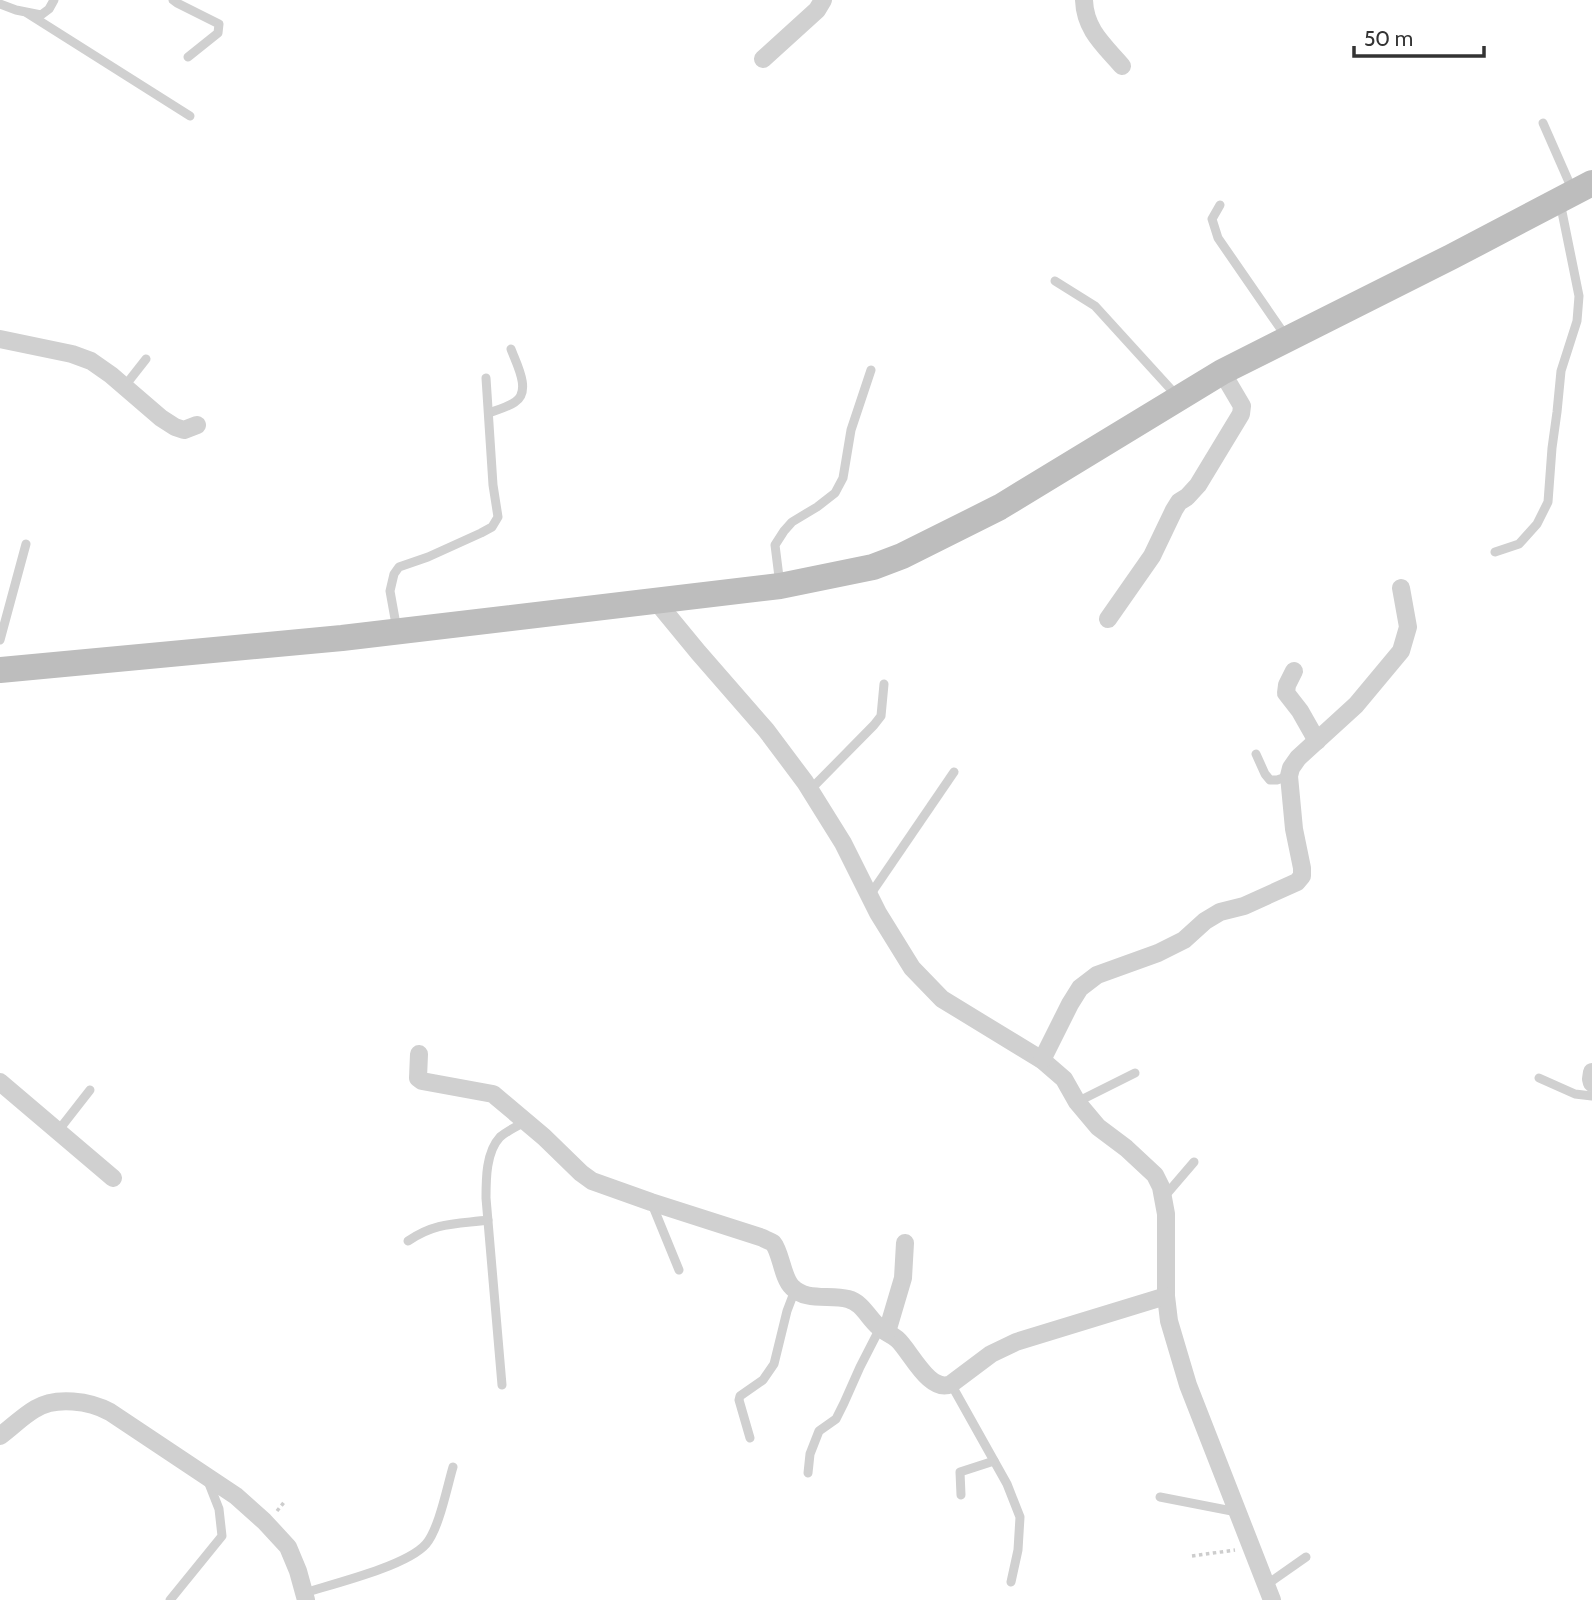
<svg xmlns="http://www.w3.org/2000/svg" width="1592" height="1600" font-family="Cabin,sans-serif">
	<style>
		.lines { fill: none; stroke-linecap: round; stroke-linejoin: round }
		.path { stroke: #cdcdcd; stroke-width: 3.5; stroke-dasharray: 3.5 3.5; stroke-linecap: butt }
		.lane { stroke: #d0d0d0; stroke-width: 9 }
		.street { stroke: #d0d0d0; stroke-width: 18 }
		.secondary { stroke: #bdbdbd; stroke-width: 26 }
	</style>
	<rect width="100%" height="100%" fill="#fff"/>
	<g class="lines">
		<g class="path">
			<polyline points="277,1511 285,1501"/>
			<polyline points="1192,1556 1235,1550"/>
		</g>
		<g class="lane">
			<polyline points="173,0 177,3 219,24 218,33 188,57"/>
			<polyline points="0,4 16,10 41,15 49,9 54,0"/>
			<polyline points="27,13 190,116"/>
			<polyline points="1543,123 1572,189"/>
			<polyline points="1220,205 1212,219 1218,238 1287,338"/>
			<polyline points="1055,281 1095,306 1177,396"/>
			<polyline points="124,387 146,359"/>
			<path d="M 489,413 C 497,410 508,407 515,402 C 532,391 516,363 511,349"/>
			<polyline points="1495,552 1519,544 1537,524 1548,502 1552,448 1557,412 1561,371 1577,321 1579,296 1560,202"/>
			<polyline points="780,585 775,545 784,531 792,522 817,507 835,493 843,478 851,430 871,370"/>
			<polyline points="397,630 390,591 394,574 399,567 428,557 481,533 492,527 498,517 493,485 486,378"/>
			<polyline points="0,640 26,544"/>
			<polyline points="1256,754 1265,774 1270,780 1277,780 1289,776"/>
			<polyline points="810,790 874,725 881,716 884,684"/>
			<polyline points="870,895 954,772"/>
			<polyline points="1539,1078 1575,1094 1592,1096"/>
			<polyline points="1077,1102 1135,1073"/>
			<polyline points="58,1131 90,1090"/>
			<polyline points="1164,1197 1194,1162"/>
			<polyline points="652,1204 679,1270"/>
			<path d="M 408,1241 C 435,1222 457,1224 488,1220"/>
			<polyline points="951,1384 1007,1484 1020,1517 1018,1550 1011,1582"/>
			<path d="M 502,1385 L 486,1198 C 486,1179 486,1152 500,1137 C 507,1131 517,1126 525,1122"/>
			<polyline points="750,1438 739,1400 740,1396 763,1380 774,1364 787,1311 795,1290"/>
			<polyline points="808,1473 810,1454 819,1431 836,1419 844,1403 860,1367 880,1328"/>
			<polyline points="961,1495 960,1472 994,1461"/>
			<polyline points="1160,1497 1237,1512"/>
			<polyline points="1266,1585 1306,1557"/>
			<path d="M 304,1593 C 333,1584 407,1566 426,1544 C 439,1529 447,1487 453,1467"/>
			<polyline points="170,1600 222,1536 219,1509 208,1481"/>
		</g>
		<g class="street">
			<path d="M 1084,0 C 1085,30 1104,45 1122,66"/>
			<polyline points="763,59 817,10 823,0"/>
			<polyline points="0,339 72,354 91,361 111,375 161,418 175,427 184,430 197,425"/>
			<polyline points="656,601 698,652 766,730 805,782 843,843 878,913 912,968 942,999 1042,1060 1064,1079 1077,1102 1098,1127 1126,1148 1155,1175 1161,1187 1166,1214 1166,1296 1169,1321 1188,1385 1272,1600"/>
			<polyline points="1108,619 1152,556 1174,510 1179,502 1187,497 1198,485 1241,414 1242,406 1222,372"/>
			<polyline points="1294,671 1287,685 1286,693 1300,711 1317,741"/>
			<path d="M 419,1054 L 418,1078 L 422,1081 L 493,1094 L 544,1137 L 581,1173 L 592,1181 L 651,1202 L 763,1238 C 766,1240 770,1241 773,1243 C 781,1252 782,1277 792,1287 C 806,1302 830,1294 848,1299 C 863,1303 868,1318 879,1327 C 884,1332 891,1334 897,1339 C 910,1350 929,1394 951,1384 L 991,1354 L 1016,1342 L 1166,1296"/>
			<polyline points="1042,1060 1070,1004 1080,988 1097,975 1158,953 1184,940 1205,921 1220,912 1244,906 1297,882 1302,876 1302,868 1294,829 1289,776 1291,768 1298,758 1356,705 1401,651 1408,627 1401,588"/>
			<polyline points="1592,1072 1591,1079 1592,1083"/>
			<polyline points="0,1082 113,1178"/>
			<polyline points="887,1332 903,1278 905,1243"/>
			<path d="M 0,1436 C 12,1427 23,1416 35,1409 C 56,1396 90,1401 110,1412 L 236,1496 L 264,1521 L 288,1547 L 298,1571 L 306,1600"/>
		</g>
		<polyline class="secondary" points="0,670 342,638 780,586 873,567 902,556 1000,507 1222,372 1451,257 1592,183"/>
	</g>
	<path d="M1354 46v10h130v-10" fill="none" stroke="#333333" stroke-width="3.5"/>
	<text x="1364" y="46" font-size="21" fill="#333333" stroke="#ffffff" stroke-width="5" paint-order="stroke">50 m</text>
</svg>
